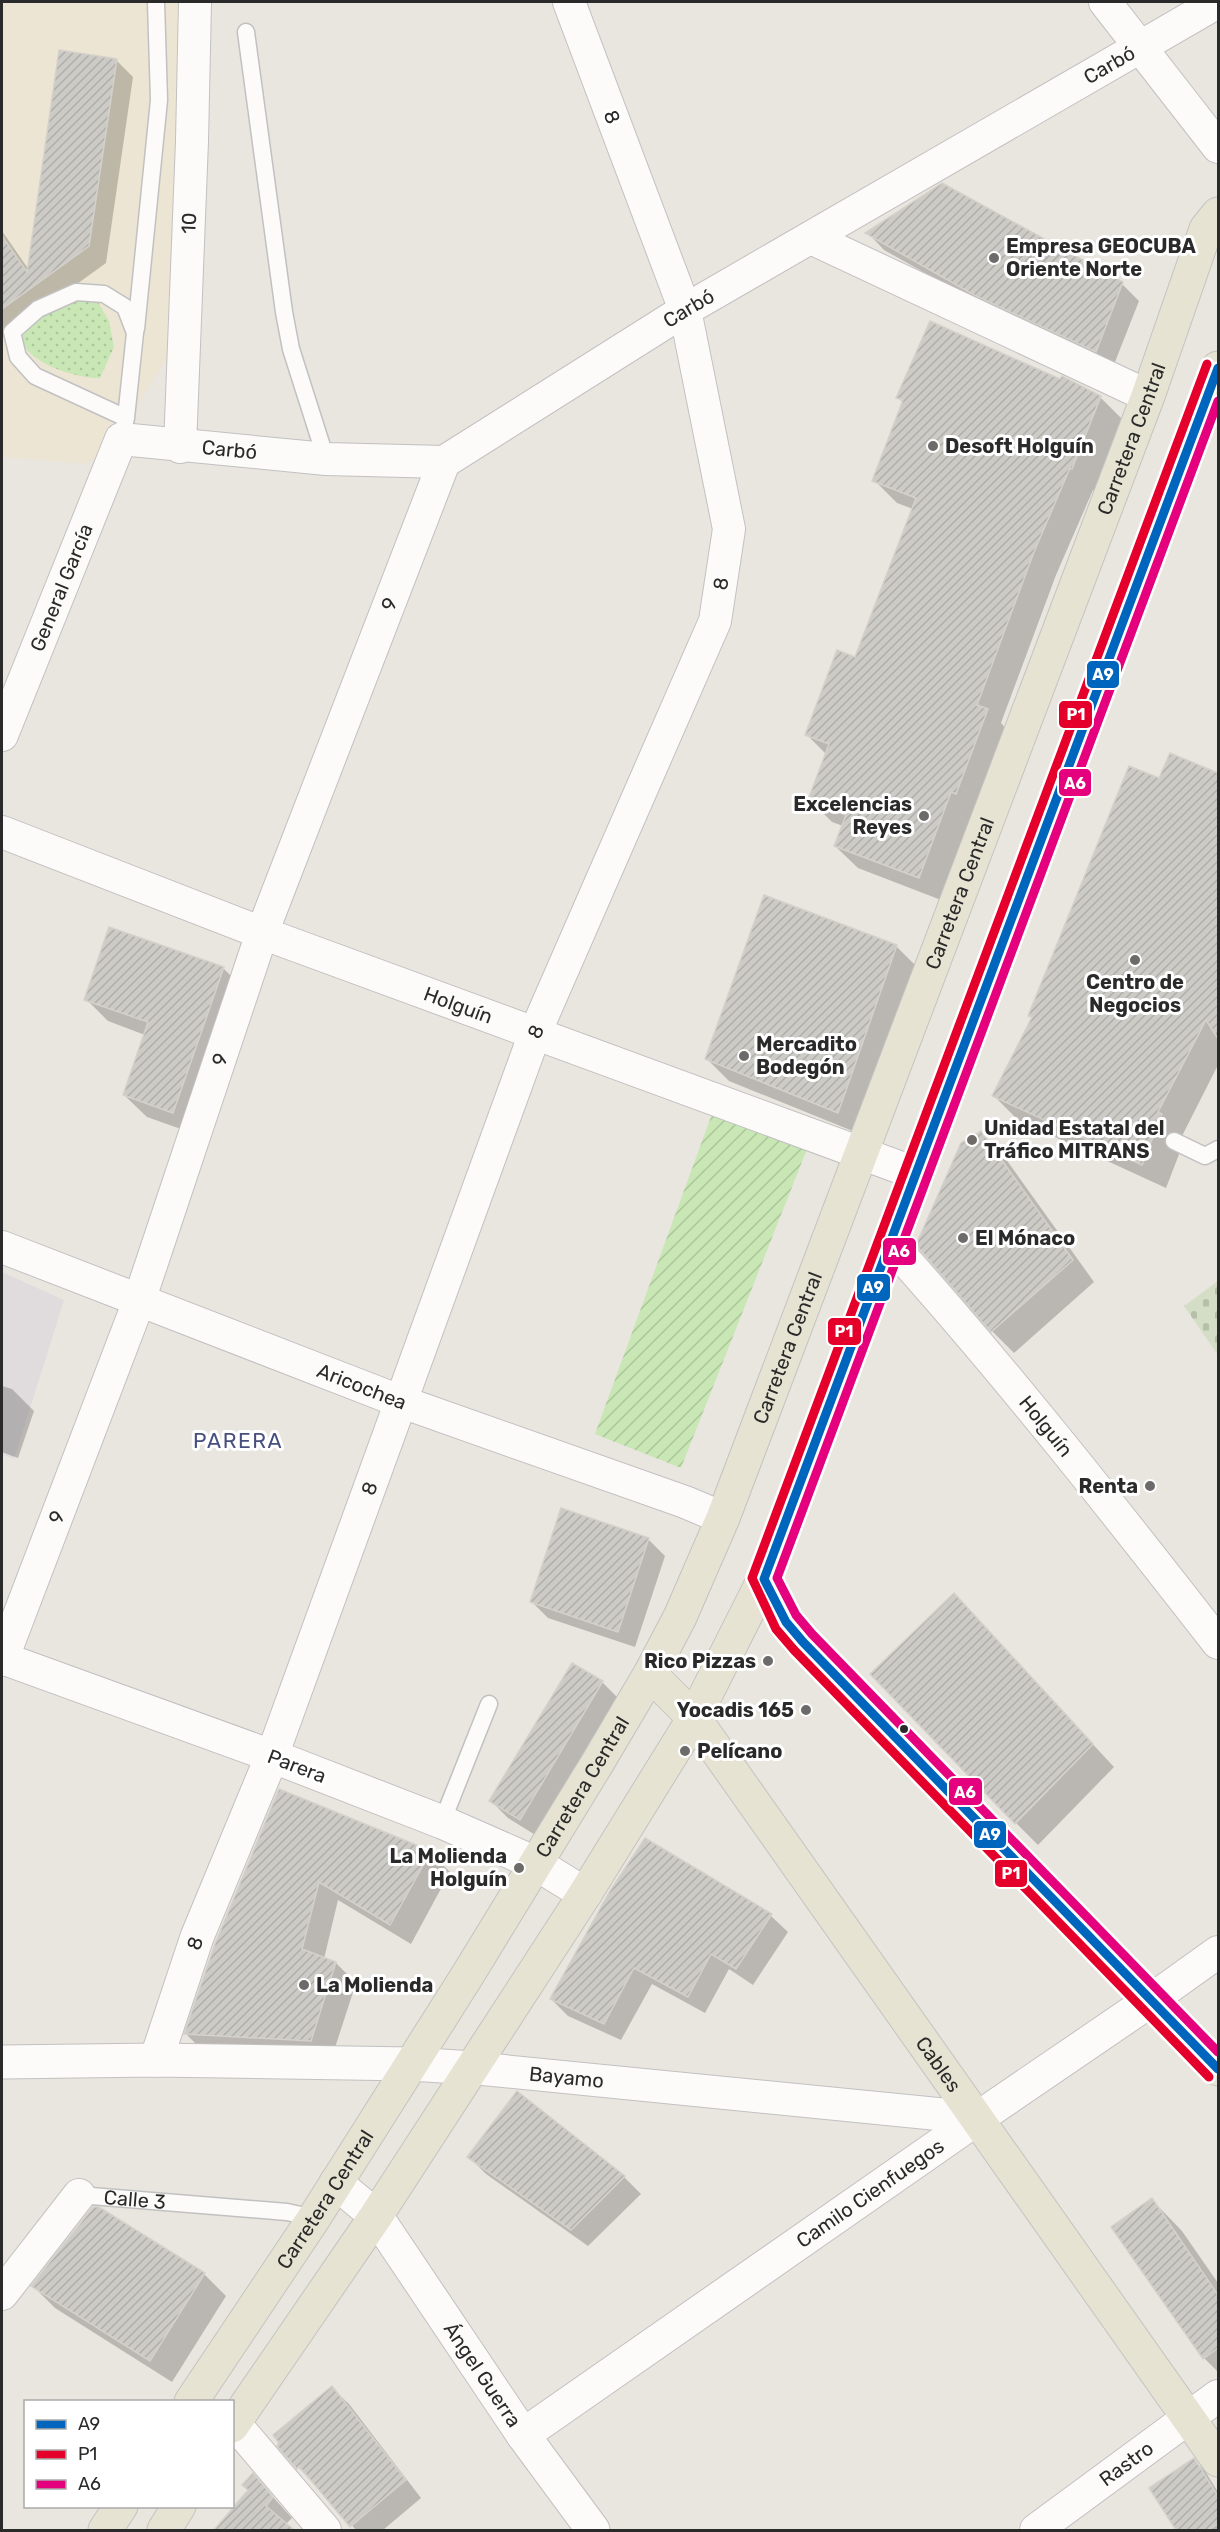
<svg xmlns="http://www.w3.org/2000/svg" width="1220" height="2532" font-family="Rubik,sans-serif">
	<style>
		.industrial { fill: #e0dcde }
		.education { fill: #ede5d3 }
		.grass { fill: url(#grass-dots) }
		.cemetery { fill: url(#cemetery-stones) }
		.garden { fill: url(#garden-furrows) }
		.shadow { fill: #0003 }
		.building { fill: url(#building-hatch); stroke: #d4d1cb; stroke-width: 1.5 }
		.lines { fill: none; stroke-linecap: round; stroke-linejoin: round }
		.service-casing { stroke: #c2c1c1; stroke-width: 19 }
		.minor-casing { stroke: #c2c1c1; stroke-width: 34 }
		.tertiary-casing { stroke: #c2c1c1; stroke-width: 35 }
		.primary-casing { stroke: #c4c3c1; stroke-width: 35 }
		.service { stroke: #fcfbfa; stroke-width: 16 }
		.minor { stroke: #fcfbfa; stroke-width: 32 }
		.tertiary { stroke: #fcfbfa; stroke-width: 33 }
		.primary { stroke: #e7e3d2; stroke-width: 33 }
		.bus-1-casing { stroke: #fff; stroke-width: 14 }
		.bus-2-casing { stroke: #fff; stroke-width: 14 }
		.bus-3-casing { stroke: #fff; stroke-width: 14 }
		.bus-1 { stroke: #0065bd; stroke-width: 9 }
		.bus-2 { stroke: #e4002b; stroke-width: 9 }
		.bus-3 { stroke: #e5007d; stroke-width: 9 }
		.poi-dot { fill: #6d6b69; stroke: #fff; stroke-width: 2 }
		.bus-dot { fill: #2a2a2a; stroke: #fff; stroke-width: 2 }
		.labels { text-anchor: middle; dominant-baseline: central; stroke-width: 6; stroke-linejoin: round; paint-order: stroke }
		.street-label { font-size: 20px; fill: #2a2a2a; stroke: #fff }
		.poi-label { font-size: 20px; font-weight: bold; fill: #2a2a2a; stroke: #fff; text-anchor: start }
		.neighbourhood-label { font-size: 21px; letter-spacing: 1.5px; fill: #474f7e; stroke: #fff }
		.line-badge { stroke: #fff; stroke-width: 2 }
		.badge-label { font-size: 16px; text-anchor: middle; font-weight: bold; fill: #fff }
	</style>
	<defs>
		<pattern id="grass-dots" width="8" height="8" patternUnits="userSpaceOnUse" patternTransform="scale(1.5)"><rect width="8" height="8" fill="#c8e7b5"/><path d="M2 2h.1M6 6h.1" fill="none" stroke="#acc69c" stroke-width="1.8" stroke-linecap="round"/></pattern>
		<pattern id="cemetery-stones" width="16" height="16" patternUnits="userSpaceOnUse" patternTransform="scale(1.5)"><rect width="16" height="16" fill="#d4dec6"/><path d="M2 7V4a2 2 0 0 1 4 0v3zM10 15v-3a2 2 0 0 1 4 0v3z" fill="#b6bfaa"/></pattern>
		<pattern id="garden-furrows" width="10" height="10" patternUnits="userSpaceOnUse" patternTransform="scale(1.5)"><rect width="10" height="10" fill="#c8e7b5"/><path d="M-1 1l2-2M0 10L10 0M9 11l2-2" fill="none" stroke="#acc69c"/></pattern>
		<pattern id="building-hatch" width="6" height="6" patternUnits="userSpaceOnUse" patternTransform="scale(1.5)"><rect width="6" height="6" fill="#cdcbc6"/><path d="M-1 1l2-2M0 6l6-6M5 7l2-2" fill="none" stroke="#b0aeaa"/></pattern>
	</defs>
	<rect width="100%" height="100%" fill="#e9e5df"/>
	<polygon class="industrial" points="2,1272 64,1300 14,1459 2,1454"/>
	<polygon class="education" points="2,2 181,2 173,348 111,448 87,464 2,457"/>
	<path class="grass" d="M 80,296 L 98,302 L 109,321 L 114,347 L 100,378 C 80,379 38,366 26,348 C 23,344 23,338 22,334 L 39,313 Z"/>
	<polygon class="cemetery" points="1218,1281 1218,1355 1184,1306"/>
	<polygon class="garden" points="712,1114 807,1149 681,1468 595,1434"/>
	<g class="shadow">
		<polygon points="116,60 133,77 106,263 2,338 2,231 29,270"/>
		<polygon points="942,185 1122,284 1139,301 1113,367 995,312 884,250 868,233"/>
		<polygon points="898,397 1100,397 1123,420 1095,491 1093,490 1056,575 1001,723 1010,733 941,900 858,868 835,846 843,826 832,822 810,800 827,755 807,735 856,659 913,509 897,503 874,480 903,403"/>
		<polygon points="1171,755 1218,774 1218,1065 1182,1136 1185,1139 1166,1188 1018,1120 994,1096 1033,1018 1030,1015 1160,780"/>
		<polygon points="896,946 918,968 860,1134 729,1081 707,1059"/>
		<polygon points="223,968 245,990 195,1134 147,1117 124,1095 145,1035 108,1021 86,999"/>
		<polygon points="981,1133 1003,1155 1094,1282 1014,1353 992,1331"/>
		<polygon points="2,1386 12,1389 34,1411 18,1458 2,1452"/>
		<polygon points="648,1539 665,1556 635,1647 548,1618 531,1601"/>
		<polygon points="954,1595 1114,1767 1038,1845 1016,1823"/>
		<polygon points="602,1682 619,1699 537,1836 508,1818 491,1801"/>
		<polygon points="279,1791 430,1852 450,1872 411,1944 338,1900 324,1959 336,1963 356,1983 331,2060 206,2054 186,2034"/>
		<polygon points="771,1916 788,1932 753,1985 729,1969 705,2013 652,1984 621,2040 568,2016 551,1999"/>
		<polygon points="517,2093 624,2177 641,2194 588,2246 486,2174 469,2157"/>
		<polygon points="1152,2200 1182,2231 1218,2283 1218,2372 1204,2358"/>
		<polygon points="98,2209 204,2274 226,2296 172,2382 55,2308 33,2286"/>
		<polygon points="332,2388 349,2404 421,2498 383,2530 356,2530 279,2446"/>
		<polygon points="1194,2460 1205,2471 1218,2492 1218,2530 1178,2530 1151,2488"/>
		<polygon points="253,2475 292,2518 285,2525 292,2530 216,2530 250,2490"/>
	</g>
	<g class="building">
		<polygon points="59,50 117,59 89,246 2,309 2,236 27,272"/>
		<polygon points="942,183 1123,282 1096,352 976,296 865,233"/>
		<polygon points="930,321 1060,379 1062,376 1101,396 1072,469 1070,468 1034,552 977,705 988,709 956,794 951,792 919,878 834,846 846,815 808,800 829,744 805,735 837,650 855,657 916,498 872,481 903,400 896,398"/>
		<polygon points="1170,753 1218,773 1218,1039 1206,1020 1158,1112 1162,1114 1142,1165 992,1096 1032,1017 1028,1016 1129,766 1159,778"/>
		<polygon points="764,895 897,945 838,1113 705,1059"/>
		<polygon points="109,927 224,967 173,1113 123,1095 148,1022 84,1000"/>
		<polygon points="981,1131 1073,1260 991,1332 916,1245 961,1143"/>
		<polygon points="561,1508 649,1538 618,1632 530,1602"/>
		<polygon points="954,1593 1093,1744 1015,1824 870,1674"/>
		<polygon points="572,1663 603,1681 520,1820 489,1801"/>
		<polygon points="279,1789 431,1851 390,1925 319,1882 302,1949 336,1962 311,2041 184,2034 215,1944"/>
		<polygon points="645,1838 772,1914 736,1969 711,1954 688,1997 634,1968 604,2024 550,1999 610,1891"/>
		<polygon points="517,2091 625,2176 571,2230 467,2157"/>
		<polygon points="1152,2198 1218,2295 1218,2348 1203,2359 1111,2227"/>
		<polygon points="93,2207 99,2207 205,2273 150,2361 31,2286"/>
		<polygon points="332,2386 406,2480 350,2527 299,2466 297,2469 277,2446 279,2443 273,2435"/>
		<polygon points="1194,2458 1218,2496 1218,2524 1208,2530 1176,2530 1149,2488"/>
		<polygon points="253,2473 273,2497 266,2506 294,2530 214,2530 248,2490 242,2485"/>
	</g>
	<g class="lines">
		<g class="service-casing">
			<g id="service">
				<polyline points="246,32 284,312 291,349 326,459"/>
				<polyline points="136,329 159,100 156,2"/>
				<polyline points="121,439 126,418 135,333 125,307 104,294 76,292 38,309 12,332 18,357 35,376 126,418"/>
				<polyline points="1174,1141 1205,1156 1218,1149"/>
				<polyline points="442,1822 489,1704"/>
				<path id="s1" d="M 79,2195 L 287,2212 L 314,2218"/>
			</g>
		</g>
		<g class="minor-casing">
			<g id="minor">
				<polyline points="1105,2 1218,147"/>
				<polyline points="811,238 1148,396"/>
				<path id="s2" d="M 180,447 L 192,141 L 195,2"/>
				<path id="s3" d="M 2,735 L 121,439 L 326,459 L 444,462 L 685,310 L 1218,2"/>
				<path id="s4" d="M 2,832 L 262,933 L 915,1173"/>
				<path id="s5" d="M 889,1242 C 1005,1371 1112,1507 1218,1643"/>
				<path id="s6" d="M 2,1247 L 402,1402 L 685,1502 L 723,1518"/>
				<path id="s7" d="M 2,1658 L 272,1756 L 535,1033 L 715,621 L 729,529 L 685,310 L 569,2"/>
				<path id="s8" d="M 2,1660 L 139,1301 L 262,933 L 444,462"/>
				<polyline points="1151,2000 1218,1952"/>
				<path id="s9" d="M 473,2068 L 978,2118"/>
				<polyline points="2,2294 79,2195"/>
				<polyline points="234,2423 325,2530"/>
				<path id="s10" d="M 1036,2530 L 1218,2396"/>
			</g>
		</g>
		<g class="tertiary-casing">
			<g id="tertiary">
				<path id="s11" d="M 156,2060 L 197,1937 L 272,1756 L 442,1822 L 535,1863 L 585,1894"/>
				<polyline points="2,2062 156,2060 411,2064 473,2068"/>
				<path id="s12" d="M 336,2183 L 376,2216 L 523,2435 L 593,2530"/>
				<path id="s13" d="M 523,2435 L 978,2118 L 1151,2000"/>
			</g>
		</g>
		<g class="primary-casing">
			<g id="primary">
				<polyline points="764,1579 786,1622 803,1642 1218,2069"/>
				<path id="s14" d="M 650,1674 L 694,1718 L 1218,2460"/>
				<path id="s15" d="M 191,2402 L 314,2218 L 467,1976 L 598,1762 L 650,1674 L 680,1617 L 723,1518 L 1148,396 L 1206,229 L 1218,214"/>
				<polyline points="232,2426 376,2216 585,1894 694,1718 764,1579 1218,368"/>
				<polyline points="105,2530 121,2506"/>
				<polyline points="164,2530 179,2506"/>
			</g>
		</g>
		<use href="#service" class="service"/>
		<use href="#minor" class="minor"/>
		<use href="#tertiary" class="tertiary"/>
		<use href="#primary" class="primary"/>
		<g class="bus-1-casing">
			<polyline id="bus-1" points="1218,368 764,1579 786,1622 803,1642 1218,2069"/>
		</g>
		<g class="bus-2-casing">
			<polyline id="bus-2" points="1207,364 752,1578 776,1629 794,1650 1209,2077"/>
		</g>
		<g class="bus-3-casing">
			<polyline id="bus-3" points="1218,401 777,1578 796,1615 812,1634 1218,2052"/>
		</g>
		<use href="#bus-1" class="bus-1"/>
		<use href="#bus-2" class="bus-2"/>
		<use href="#bus-3" class="bus-3"/>
	</g>
	<g class="poi-dot">
		<circle cx="994" cy="258" r="6"/>
		<circle cx="933" cy="446" r="6"/>
		<circle cx="924" cy="816" r="6"/>
		<circle cx="1135" cy="960" r="6"/>
		<circle cx="744" cy="1056" r="6"/>
		<circle cx="972" cy="1140" r="6"/>
		<circle cx="963" cy="1238" r="6"/>
		<circle cx="1150" cy="1486" r="6"/>
		<circle cx="768" cy="1661" r="6"/>
		<circle cx="806" cy="1710" r="6"/>
		<circle cx="685" cy="1751" r="6"/>
		<circle cx="519" cy="1868" r="6"/>
		<circle cx="304" cy="1985" r="6"/>
	</g>
	<circle class="bus-dot" cx="904" cy="1729" r="5"/>
	<g class="labels">
		<g class="street-label">
			<text stroke="none"><textPath href="#s3" startOffset="1418">Carbó</textPath></text>
			<text transform="translate(612 117) rotate(69)">8</text>
			<text stroke="none"><textPath href="#s2" startOffset="224">10</textPath></text>
			<text stroke="none"><textPath href="#s3" startOffset="932">Carbó</textPath></text>
			<text stroke="none"><textPath href="#s15" startOffset="2187">Carretera Central</textPath></text>
			<text stroke="none"><textPath href="#s3" startOffset="428">Carbó</textPath></text>
			<text stroke="none"><textPath href="#s7" startOffset="1544">8</textPath></text>
			<text stroke="none"><textPath href="#s3" startOffset="159">General García</textPath></text>
			<text stroke="none"><textPath href="#s8" startOffset="1125">9</textPath></text>
			<text stroke="none"><textPath href="#s15" startOffset="1701">Carretera Central</textPath></text>
			<text stroke="none"><textPath href="#s4" startOffset="488">Holguín</textPath></text>
			<text stroke="none"><textPath href="#s7" startOffset="1058">8</textPath></text>
			<text stroke="none"><textPath href="#s8" startOffset="639">9</textPath></text>
			<text stroke="none"><textPath href="#s15" startOffset="1215">Carretera Central</textPath></text>
			<text stroke="none"><textPath href="#s6" startOffset="386">Aricochea</textPath></text>
			<text stroke="none"><textPath href="#s5" startOffset="242">Holguín</textPath></text>
			<text stroke="none"><textPath href="#s7" startOffset="572">8</textPath></text>
			<text stroke="none"><textPath href="#s8" startOffset="153">9</textPath></text>
			<text transform="translate(297 1766) rotate(21)">Parera</text>
			<text stroke="none"><textPath href="#s15" startOffset="729">Carretera Central</textPath></text>
			<text stroke="none"><textPath href="#s11" startOffset="123">8</textPath></text>
			<text stroke="none"><textPath href="#s14" startOffset="486">Cables</textPath></text>
			<text stroke="none"><textPath href="#s9" startOffset="94">Bayamo</textPath></text>
			<text stroke="none"><textPath href="#s13" startOffset="423">Camilo Cienfuegos</textPath></text>
			<text stroke="none"><textPath href="#s1" startOffset="56">Calle 3</textPath></text>
			<text stroke="none"><textPath href="#s15" startOffset="243">Carretera Central</textPath></text>
			<text stroke="none"><textPath href="#s12" startOffset="243">Ángel Guerra</textPath></text>
			<text stroke="none"><textPath href="#s10" startOffset="112">Rastro</textPath></text>
		</g>
		<g class="poi-label">
			<text x="1006" y="246">Empresa GEOCUBA<tspan x="1006" dy="23">Oriente Norte</tspan></text>
			<text x="945" y="446">Desoft Holguín</text>
			<text x="912" y="804" text-anchor="end">Excelencias<tspan x="912" dy="23">Reyes</tspan></text>
			<text x="1135" y="982" text-anchor="middle">Centro de<tspan x="1135" dy="23">Negocios</tspan></text>
			<text x="756" y="1044">Mercadito<tspan x="756" dy="23">Bodegón</tspan></text>
			<text x="984" y="1128">Unidad Estatal del<tspan x="984" dy="23">Tráfico MITRANS</tspan></text>
			<text x="975" y="1238">El Mónaco</text>
			<text x="1138" y="1486" text-anchor="end">Renta</text>
			<text x="756" y="1661" text-anchor="end">Rico Pizzas</text>
			<text x="794" y="1710" text-anchor="end">Yocadis 165</text>
			<text x="697" y="1751">Pelícano</text>
			<text x="507" y="1856" text-anchor="end">La Molienda<tspan x="507" dy="23">Holguín</tspan></text>
			<text x="316" y="1985">La Molienda</text>
		</g>
		<g class="neighbourhood-label">
			<text x="238" y="1440">PARERA</text>
		</g>
	</g>
	<g class="line-badge">
		<rect x="1086" y="660" width="34" height="29" rx="6" fill="#0065bd"/>
		<rect x="1058" y="700" width="35" height="29" rx="6" fill="#e4002b"/>
		<rect x="1058" y="768" width="34" height="29" rx="6" fill="#e5007d"/>
		<rect x="882" y="1237" width="35" height="29" rx="6" fill="#e5007d"/>
		<rect x="856" y="1273" width="35" height="29" rx="6" fill="#0065bd"/>
		<rect x="827" y="1317" width="35" height="29" rx="6" fill="#e4002b"/>
		<rect x="948" y="1777" width="35" height="29" rx="6" fill="#e5007d"/>
		<rect x="973" y="1820" width="34" height="29" rx="6" fill="#0065bd"/>
		<rect x="994" y="1859" width="34" height="29" rx="6" fill="#e4002b"/>
	</g>
	<g class="badge-label">
		<text x="1103" y="680">A9</text>
		<text x="1076" y="720">P1</text>
		<text x="1075" y="789">A6</text>
		<text x="899" y="1257">A6</text>
		<text x="873" y="1293">A9</text>
		<text x="844" y="1337">P1</text>
		<text x="965" y="1798">A6</text>
		<text x="990" y="1840">A9</text>
		<text x="1011" y="1879">P1</text>
	</g>
	<rect width="1220" height="2532" fill="none" stroke="#2a2a2a" stroke-width="6"/>
	<rect x="24" y="2400" width="210" height="108" fill="#ffffff" stroke="#aaaaaa" stroke-width="1.5"/>
	<rect x="36" y="2420" width="30" height="9" fill="#0065bd" stroke="#aaaaaa" stroke-width="1.5"/>
	<text x="78" y="2430" font-size="18" fill="#2a2a2a">A9</text>
	<rect x="36" y="2450" width="30" height="9" fill="#e4002b" stroke="#aaaaaa" stroke-width="1.5"/>
	<text x="78" y="2460" font-size="18" fill="#2a2a2a">P1</text>
	<rect x="36" y="2480" width="30" height="9" fill="#e5007d" stroke="#aaaaaa" stroke-width="1.5"/>
	<text x="78" y="2490" font-size="18" fill="#2a2a2a">A6</text>
</svg>
